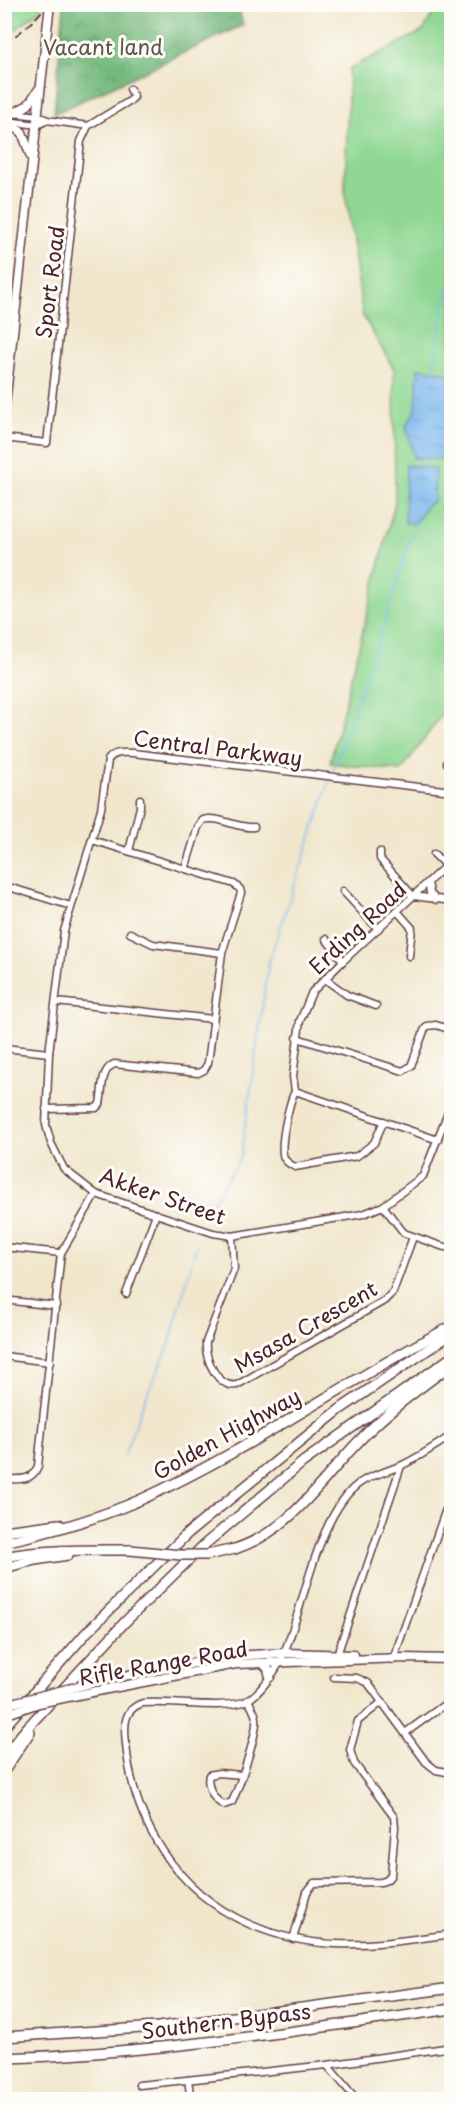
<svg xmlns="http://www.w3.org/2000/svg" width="456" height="2104" font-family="'Playpen Sans',sans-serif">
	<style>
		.green { fill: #8fd792; stroke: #6c7b5e; stroke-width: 1.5 }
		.forest { fill: url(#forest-crowns); stroke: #5e6c54; stroke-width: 1.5 }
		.water { fill: url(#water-ripples); stroke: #636c8c; stroke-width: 1.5 }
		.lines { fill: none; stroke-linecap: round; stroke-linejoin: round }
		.stream { stroke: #7cb8ee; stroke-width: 1.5 }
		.minor-casing { stroke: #633d43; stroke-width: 9 }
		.major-casing { stroke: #633d43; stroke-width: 11 }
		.highway-casing { stroke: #633d43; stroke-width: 12 }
		.minor { stroke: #fff; stroke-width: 6 }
		.major { stroke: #fff; stroke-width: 8 }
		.highway { stroke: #fff; stroke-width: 9 }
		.rail { stroke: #4a1f2b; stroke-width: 1.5; stroke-dasharray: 9 4.5; stroke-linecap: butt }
		.major-bridge-casing { stroke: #633d43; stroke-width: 11; stroke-linecap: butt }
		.highway-bridge-casing { stroke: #633d43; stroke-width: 12; stroke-linecap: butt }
		.major-bridge { stroke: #fff; stroke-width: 8 }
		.highway-bridge { stroke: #fff; stroke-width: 9 }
		.labels { text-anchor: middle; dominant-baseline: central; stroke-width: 6; stroke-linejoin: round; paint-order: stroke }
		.park-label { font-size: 21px; fill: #5f564a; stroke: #fdfcf7 }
		.street-label { font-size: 21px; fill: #4a1f2b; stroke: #fdfcf7 }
	</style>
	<defs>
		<pattern id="forest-crowns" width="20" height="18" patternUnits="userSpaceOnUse" patternTransform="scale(1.5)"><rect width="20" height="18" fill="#73b87c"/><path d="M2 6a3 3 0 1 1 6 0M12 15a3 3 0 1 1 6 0" fill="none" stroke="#609566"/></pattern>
		<pattern id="water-ripples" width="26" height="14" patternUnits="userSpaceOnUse" patternTransform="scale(1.5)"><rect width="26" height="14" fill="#7cb8ee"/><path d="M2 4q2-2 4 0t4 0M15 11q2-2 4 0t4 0" fill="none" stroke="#6895c1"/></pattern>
	</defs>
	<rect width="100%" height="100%" fill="#fdfcf7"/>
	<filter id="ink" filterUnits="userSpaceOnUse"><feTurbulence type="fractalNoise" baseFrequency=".0167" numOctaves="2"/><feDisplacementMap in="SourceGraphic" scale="12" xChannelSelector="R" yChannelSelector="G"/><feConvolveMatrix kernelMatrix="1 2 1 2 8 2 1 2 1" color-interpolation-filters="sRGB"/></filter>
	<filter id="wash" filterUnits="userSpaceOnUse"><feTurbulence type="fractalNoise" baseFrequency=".008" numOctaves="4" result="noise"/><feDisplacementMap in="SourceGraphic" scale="24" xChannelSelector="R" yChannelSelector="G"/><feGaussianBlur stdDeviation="1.35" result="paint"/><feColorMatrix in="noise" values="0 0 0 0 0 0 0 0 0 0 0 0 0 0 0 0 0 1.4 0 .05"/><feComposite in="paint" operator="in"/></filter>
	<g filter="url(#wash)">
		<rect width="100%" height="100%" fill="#f1e6cc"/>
		<g class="green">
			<polygon points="5,4 42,4 42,5 39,11 5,38"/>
			<polygon points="438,5 451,5 451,702 401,771 330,763 395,502 394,369 363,316 345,191 349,69 423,31"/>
		</g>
		<polygon class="forest" points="64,5 238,5 243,25 54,114"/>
		<g class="water">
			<polygon points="418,368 451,374 451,442 440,459 414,458 406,426 416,410"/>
			<polygon points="406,465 435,469 434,501 426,506 416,523 405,523"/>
		</g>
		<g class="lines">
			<g class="stream">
				<polyline points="433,371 447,287"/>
				<polyline points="422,469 423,459"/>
				<polyline points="331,776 384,624 416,521"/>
				<polyline points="206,1213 241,1157 269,961 330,780"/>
				<polyline points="124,1455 144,1401 169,1346 197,1244"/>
			</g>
		</g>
	</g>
	<g filter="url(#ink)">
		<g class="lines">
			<g class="minor-casing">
				<g id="minor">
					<polyline points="4,112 39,116 47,120 88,126 131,100 134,97 130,89"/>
					<polyline points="7,121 38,125 47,120"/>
					<polyline points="4,438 47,443 81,141 88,126"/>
					<polyline points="447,763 452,753"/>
					<path d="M 452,791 L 133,753 C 123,753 114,751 108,760 L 101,809 L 64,931 L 49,1053 L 46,1125 L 51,1143 L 64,1169 L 96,1194 L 213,1233 L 232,1236 L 363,1214 L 383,1206 L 423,1176 L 452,1102"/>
					<polyline points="129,851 140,807 140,799"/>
					<polyline points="380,852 380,859 413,896 452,901"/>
					<polyline points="434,854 446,866"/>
					<path d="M 185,869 L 198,827 L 203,820 C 219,815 236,829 254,827"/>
					<polyline points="428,882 430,893 436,900"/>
					<polyline points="4,888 12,888 71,906"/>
					<polyline points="343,891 378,929"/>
					<polyline points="397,911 412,928 409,956"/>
					<polyline points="130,933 153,944 222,953"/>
					<polyline points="326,939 343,961"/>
					<polyline points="325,979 347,995 376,1006"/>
					<polyline points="56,1002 213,1019"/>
					<polyline points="297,1038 403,1071 411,1066 424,1031 427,1026 436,1025 452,1030"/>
					<polyline points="4,1048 49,1053"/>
					<polyline points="295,1091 293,1076 300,1021 312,992 343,961 452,860"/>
					<path d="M 295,1091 C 289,1103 279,1146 284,1158 C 286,1162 291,1165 295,1167 L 357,1156 L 374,1143 L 384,1121"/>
					<polyline points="295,1091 438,1140"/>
					<path d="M 46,1109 L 96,1108 L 100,1104 C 103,1090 100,1071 114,1064 L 198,1073 L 204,1070 L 208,1063 L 222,953 L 241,893 L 240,889 L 234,884 L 92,840"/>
					<polyline points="383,1206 404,1233 444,1247 452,1247"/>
					<path d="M 232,1236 L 234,1269 L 206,1342 C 204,1358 218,1389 237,1385 L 384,1301 L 393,1292 L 413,1237"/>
					<polyline points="4,1247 61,1253"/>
					<polyline points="126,1294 156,1214"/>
					<polyline points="4,1300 56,1306"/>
					<polyline points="4,1356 50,1362"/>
					<path d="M 452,1435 C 435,1446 418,1458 400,1466 C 376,1476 360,1476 343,1500 C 314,1539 303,1607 284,1653 C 279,1667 258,1697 244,1702 C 219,1709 171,1701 143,1703 C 123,1709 124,1726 126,1744 C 133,1821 176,1892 249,1924 C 320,1955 378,1944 452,1934"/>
					<path d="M 4,1479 C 19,1479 32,1482 38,1466 L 61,1253 L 96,1194"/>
					<polyline points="337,1655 401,1466"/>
					<polyline points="393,1660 452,1492"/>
					<polyline points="334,1677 357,1678 368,1683 426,1762 436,1770 452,1773"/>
					<polyline points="405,1733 444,1705"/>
					<path d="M 242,1775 L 219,1773 L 209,1775 C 206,1786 214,1801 224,1805 L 232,1802 C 239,1787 258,1733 256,1718 C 255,1712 251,1706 248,1700"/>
					<polyline points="451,1934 452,1922"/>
					<polyline points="293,1939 307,1892 314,1883 381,1882 387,1880 391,1875 395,1827 394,1817 354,1763 350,1750 358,1721 382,1702"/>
					<polyline points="327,2065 357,2100"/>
					<polyline points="188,2080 191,2100"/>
					<polyline points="139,2085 327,2065 452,2047"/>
					<polyline points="447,2100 452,2098"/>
				</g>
			</g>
			<g class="major-casing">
				<g id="major">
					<polyline points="14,113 28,105 39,89"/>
					<polyline points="5,121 22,132 31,157"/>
					<polyline points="4,413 50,4"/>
					<polyline points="263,1663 268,1669 270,1677"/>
					<polyline points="107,1679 233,1656 284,1653 354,1655"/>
					<polyline points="97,1691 236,1664 403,1658 452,1659"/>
				</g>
			</g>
			<g class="highway-casing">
				<g id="highway">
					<polyline points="4,1531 59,1524"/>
					<path d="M 4,1542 C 51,1532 96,1519 140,1500 C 248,1451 346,1381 452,1326"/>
					<path d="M 235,1549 C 292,1530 319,1482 359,1441 C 386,1412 420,1388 452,1364"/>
					<path d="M 4,1557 C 46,1549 87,1550 130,1550"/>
					<polyline points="4,1568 35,1560 68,1555"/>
					<polyline points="4,1727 86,1633 187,1534 339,1410 452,1333"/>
					<polyline points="4,1756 26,1729 126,1621 204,1545 303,1462 452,1357"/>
					<polyline points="4,1771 30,1732"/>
					<polyline points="4,2037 158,2027 452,1988"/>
					<path d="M 4,2058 C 155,2053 303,2030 452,2009"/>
				</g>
			</g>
			<use href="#minor" class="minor"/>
			<use href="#major" class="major"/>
			<use href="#highway" class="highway"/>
			<path class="rail" d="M 4,43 C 21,33 36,20 47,4"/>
			<g class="major-bridge-casing">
				<g id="major-bridge">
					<polyline points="4,1705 107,1679"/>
					<polyline points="4,1715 39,1703 97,1691"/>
				</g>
			</g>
			<g class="highway-bridge-casing">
				<polyline id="highway-bridge" points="130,1550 181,1555 207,1555 235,1549"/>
			</g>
			<use href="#major-bridge" class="major-bridge"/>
			<use href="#highway-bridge" class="highway-bridge"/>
		</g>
	</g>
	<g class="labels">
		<g class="park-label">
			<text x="103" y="46">Vacant land</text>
		</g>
		<g class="street-label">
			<text transform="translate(49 282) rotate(-83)">Sport Road</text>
			<text transform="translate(218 747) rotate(7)">Central Parkway</text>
			<text transform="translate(357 927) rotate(-43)">Erding Road</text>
			<text transform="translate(163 1195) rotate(19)">Akker Street</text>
			<text transform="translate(305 1326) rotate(-30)">Msasa Crescent</text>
			<text transform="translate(226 1433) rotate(-29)">Golden Highway</text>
			<text transform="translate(163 1662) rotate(-10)">Rifle Range Road</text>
			<text transform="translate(226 2020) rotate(-7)">Southern Bypass</text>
		</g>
	</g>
	<rect width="456" height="2104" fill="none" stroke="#fdfcf7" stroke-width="24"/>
</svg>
